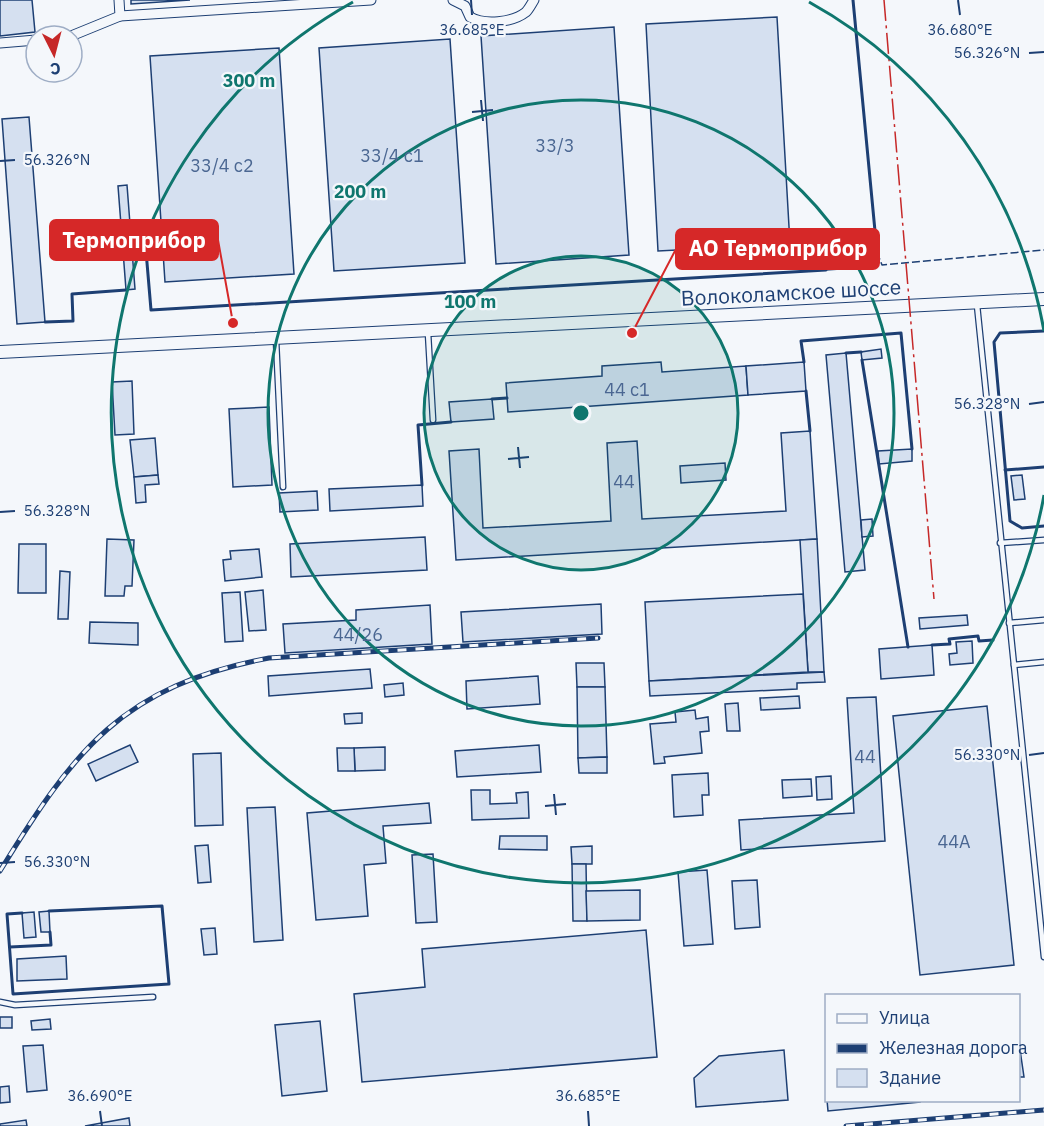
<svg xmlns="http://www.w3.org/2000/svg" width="1044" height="1126" font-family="'IBM Plex Sans',sans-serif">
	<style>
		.building { fill: #d5e0f0; stroke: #1d3f73; stroke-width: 1.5 }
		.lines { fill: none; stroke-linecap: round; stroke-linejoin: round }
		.service-casing { stroke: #1d3f73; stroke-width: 7 }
		.minor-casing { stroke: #1d3f73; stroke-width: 11 }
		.tertiary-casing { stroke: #1d3f73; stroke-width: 14 }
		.service { stroke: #f4f7fb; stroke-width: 4.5 }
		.minor { stroke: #f4f7fb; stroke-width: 9 }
		.tertiary { stroke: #f4f7fb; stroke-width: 12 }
		.rail-casing { stroke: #1d3f73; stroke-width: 5 }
		.rail { stroke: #f4f7fb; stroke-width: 3; stroke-dasharray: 9; stroke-linecap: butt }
		.fence { stroke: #1d3f73; stroke-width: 1.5; stroke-dasharray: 8 3; stroke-linecap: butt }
		.wall { stroke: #1d3f73; stroke-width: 3 }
		.power { stroke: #c62828; stroke-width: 1.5; stroke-dasharray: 21 4.5 3 4.5; stroke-linecap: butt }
		.ticks { fill: none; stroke: #1d3f73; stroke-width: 2 }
		.ring { fill: none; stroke: #0f766e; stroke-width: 3 }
		.labels { text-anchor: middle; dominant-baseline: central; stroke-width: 4.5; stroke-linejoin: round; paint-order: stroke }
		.number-label { font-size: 18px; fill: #4b6792 }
		.street-label { font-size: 21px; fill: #1d3f73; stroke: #f4f7fb }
		.ticks-label { font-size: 15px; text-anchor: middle; fill: #1d3f73; stroke: #f4f7fb; stroke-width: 4.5; stroke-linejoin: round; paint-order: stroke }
		.centre { fill: #0f766e; stroke: #f4f7fb; stroke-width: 3 }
		.ring-label { font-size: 18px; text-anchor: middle; font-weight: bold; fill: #0f766e; stroke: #f4f7fb; stroke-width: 4.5; stroke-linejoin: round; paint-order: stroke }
		.leader { fill: none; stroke: #d62828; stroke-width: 2 }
		.callout-dot { fill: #d62828; stroke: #f4f7fb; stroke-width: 2 }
		.callout { fill: #d62828; stroke: #d62828; stroke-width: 2 }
		.callout-label { font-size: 22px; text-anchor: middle; font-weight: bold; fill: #fff }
	</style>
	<rect width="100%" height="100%" fill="#f4f7fb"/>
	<g class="building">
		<polygon points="0,0 32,0 35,32 0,36"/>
		<polygon points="131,0 190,0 131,4"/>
		<polygon points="777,17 790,244 658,251 646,24"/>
		<polygon points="614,27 629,255 496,264 481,36"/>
		<polygon points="450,39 465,263 334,271 319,48"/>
		<polygon points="279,48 294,274 165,282 150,56"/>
		<polygon points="29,117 45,322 17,324 2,119"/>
		<polygon points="127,185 135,289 126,290 118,186"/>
		<polygon points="825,254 839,254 840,269 826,270"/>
		<polygon points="881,349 882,358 862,360 861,352"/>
		<polygon points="846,353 865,570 845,572 826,355"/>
		<polygon points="661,362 662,372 746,366 748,395 508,412 506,383 602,376 602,366"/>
		<polygon points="804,362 806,391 748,395 746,366"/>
		<polygon points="132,381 134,434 115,435 112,382"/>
		<polygon points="492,399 494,419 451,422 449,402"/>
		<polygon points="269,407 272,485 233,487 229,409"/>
		<polygon points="810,431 817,539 456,560 449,451 479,449 483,528 611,521 607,443 637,441 642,519 786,511 781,433"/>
		<polygon points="155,438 158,475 134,477 130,440"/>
		<polygon points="912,449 912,461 879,464 878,451"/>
		<polygon points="725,463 726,480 681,483 680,466"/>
		<polygon points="158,475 159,484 145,485 146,502 136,503 134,477"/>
		<polygon points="1022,475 1025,499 1014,500 1011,476"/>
		<polygon points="422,485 423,506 330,511 329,489"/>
		<polygon points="317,491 318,510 280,512 279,493"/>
		<polygon points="872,519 873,536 862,537 861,520"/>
		<polygon points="425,537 427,570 291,577 290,544"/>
		<polygon points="107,539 134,540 132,586 125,586 124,596 105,596"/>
		<polygon points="817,539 824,672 808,672 800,540"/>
		<polygon points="19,544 46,544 46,593 18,593"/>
		<polygon points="259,549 262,577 225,581 223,560 231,559 230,551"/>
		<polygon points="60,571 70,572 68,619 58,619"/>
		<polygon points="263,590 266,630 249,631 245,592"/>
		<polygon points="240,592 243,641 225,642 222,593"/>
		<polygon points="803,594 808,672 649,681 645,602"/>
		<polygon points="601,604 602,634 463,642 461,612"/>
		<polygon points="430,605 432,644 285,653 283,624 356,620 356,610"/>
		<polygon points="967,615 968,625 920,629 919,618"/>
		<polygon points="90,622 138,623 138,645 89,643"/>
		<polygon points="972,641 973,663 950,665 949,654 957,653 956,642"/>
		<polygon points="932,645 934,675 881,679 879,649"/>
		<polygon points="576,663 604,663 605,687 577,687"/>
		<polygon points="370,669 372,688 269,696 268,676"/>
		<polygon points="824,672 825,682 797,683 797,689 650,696 649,681"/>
		<polygon points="538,676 540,704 467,709 466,681"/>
		<polygon points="403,683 404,695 385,697 384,685"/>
		<polygon points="577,687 605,687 607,757 578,758"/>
		<polygon points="799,696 800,708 761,710 760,698"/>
		<polygon points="876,697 885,841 741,850 739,820 854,813 847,698"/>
		<polygon points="738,703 740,731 727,731 725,704"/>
		<polygon points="987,706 1014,965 920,975 893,716"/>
		<polygon points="695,710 696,719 708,717 709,731 700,732 702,753 664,757 665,763 654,764 650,724 676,722 675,712"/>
		<polygon points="362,713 362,723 345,724 344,714"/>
		<polygon points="130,745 138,762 96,781 88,764"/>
		<polygon points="539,745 541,772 457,777 455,751"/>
		<polygon points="385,747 385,770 355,771 354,748"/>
		<polygon points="337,748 354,748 355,771 338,771"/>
		<polygon points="221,753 223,825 195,826 193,754"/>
		<polygon points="607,757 607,773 579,773 578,758"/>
		<polygon points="708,773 709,795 702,795 703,815 674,817 672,775"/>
		<polygon points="831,776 832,799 817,800 816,777"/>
		<polygon points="811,779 812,796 783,798 782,780"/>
		<polygon points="471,790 490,790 490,804 517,803 516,793 528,792 529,818 472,820"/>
		<polygon points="429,803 431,823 383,826 386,863 364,865 368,916 316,920 307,813"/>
		<polygon points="275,807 283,940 254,942 247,808"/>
		<polygon points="500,836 547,836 547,850 499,849"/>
		<polygon points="208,845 211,882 198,883 195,846"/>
		<polygon points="592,846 592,864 572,864 571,847"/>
		<polygon points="433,854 437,922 416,923 412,855"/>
		<polygon points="572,864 586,864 587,921 573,921"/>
		<polygon points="707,870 713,944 684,946 678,872"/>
		<polygon points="757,880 760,927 735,929 732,881"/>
		<polygon points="640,890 640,920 587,921 586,891"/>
		<polygon points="49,911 50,932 41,932 39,912"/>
		<polygon points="34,912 36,937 24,938 22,913"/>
		<polygon points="215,928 217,954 204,955 201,929"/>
		<polygon points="646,930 657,1057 362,1082 354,994 425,987 422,949"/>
		<polygon points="66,956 67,979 17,981 17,959"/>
		<rect x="0" y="1017" width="12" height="11"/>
		<polygon points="50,1019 51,1029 32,1030 31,1021"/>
		<polygon points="320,1021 327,1091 282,1096 275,1025"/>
		<polygon points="1018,1036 1024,1077 1018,1077"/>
		<polygon points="43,1045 47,1090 27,1092 23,1046"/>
		<polygon points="784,1050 788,1100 696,1107 694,1078 719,1056"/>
		<polygon points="9,1086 10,1102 0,1103 0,1087"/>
		<polygon points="827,1100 920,1100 920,1102 828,1111"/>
		<polygon points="129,1118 130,1126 85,1126"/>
		<polygon points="26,1120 27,1126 0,1126 0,1124"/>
	</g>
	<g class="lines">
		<g class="service-casing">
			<g id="service">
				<polyline points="977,305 1044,957"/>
				<polyline points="428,333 433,420"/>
				<polyline points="276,340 283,487"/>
				<polyline points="1000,543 1044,540"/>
				<polyline points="1009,623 1044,620"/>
				<polyline points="1014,665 1044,662"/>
				<polyline points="0,1002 15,1005 153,997"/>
			</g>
		</g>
		<g class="minor-casing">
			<g id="minor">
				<path d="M 453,0 L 465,6 L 470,17 C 484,25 512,23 526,12 C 529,9 532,3 534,0"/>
				<polyline points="120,16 371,0"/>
				<polyline points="71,36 120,16 119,0"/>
				<polyline points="0,43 36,40"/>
			</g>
		</g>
		<g class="tertiary-casing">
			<polyline id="tertiary" points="0,352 1044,299"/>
		</g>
		<use href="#service" class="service"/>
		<use href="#minor" class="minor"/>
		<use href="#tertiary" class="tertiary"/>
		<g class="rail-casing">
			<g id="rail">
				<path d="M 0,871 C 75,749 122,686 269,658 L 598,638"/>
				<polyline points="846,1126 1044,1110"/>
			</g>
		</g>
		<use href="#rail" class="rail"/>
		<polyline class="fence" points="877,252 882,265 1044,250"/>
		<g class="wall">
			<polyline points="132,252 146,251 151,310 826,270"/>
			<polyline points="839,254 877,252 853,0"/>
			<polyline points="45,322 73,321 72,294 126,290"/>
			<polyline points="1044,331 1000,333 994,342 1010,521 1022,528 1044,526"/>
			<polyline points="846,353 861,352"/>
			<polyline points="862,360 908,647"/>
			<polyline points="804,362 801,341 901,333 912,449"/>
			<polyline points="806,391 810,431"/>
			<polyline points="492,399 507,398"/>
			<polyline points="1005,470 1044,467"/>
			<polyline points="422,485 418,425 451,422"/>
			<polyline points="932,645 950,644 949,639 978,636 979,641 993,640"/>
			<polyline points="22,913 7,914 13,994 169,984 162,906 49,911"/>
			<polyline points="10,947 51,945 50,932"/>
		</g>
		<polyline class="power" points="884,0 934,599"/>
	</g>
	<path class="ticks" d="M 471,0 L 472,15M 958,0 L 960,15M 1029,53 L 1044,52M 481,100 L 483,121M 472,112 L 493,110M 0,161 L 15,160M 1029,404 L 1044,402M 518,447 L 520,468M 508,459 L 529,457M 0,512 L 15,511M 1029,755 L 1044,753M 554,794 L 556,815M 545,806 L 566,804M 0,863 L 15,862M 100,1111 L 102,1126M 588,1111 L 589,1126"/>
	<circle cx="581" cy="413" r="157" fill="#0f766e" fill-opacity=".12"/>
	<g class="ring">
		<circle cx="581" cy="413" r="157"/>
		<circle cx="581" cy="413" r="313"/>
		<path d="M1044 495A470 470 0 1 1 353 2M809 2A470 470 0 0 1 1044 331"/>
	</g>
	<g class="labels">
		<g class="number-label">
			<text x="555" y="145">33/3</text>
			<text x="392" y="155">33/4 с1</text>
			<text x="222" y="165">33/4 с2</text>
			<text x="627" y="389">44 с1</text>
			<text x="624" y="481">44</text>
			<text x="358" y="634">44/26</text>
			<text x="865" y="756">44</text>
			<text x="954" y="841">44А</text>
		</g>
		<g class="street-label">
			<text transform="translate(791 292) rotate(-3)">Волоколамское шоссе</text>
		</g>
	</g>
	<g class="ticks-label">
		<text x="472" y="35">36.685°E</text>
		<text x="960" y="35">36.680°E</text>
		<text x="987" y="58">56.326°N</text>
		<text x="57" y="165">56.326°N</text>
		<text x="987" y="409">56.328°N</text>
		<text x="57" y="516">56.328°N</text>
		<text x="987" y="760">56.330°N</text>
		<text x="57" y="867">56.330°N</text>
		<text x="100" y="1101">36.690°E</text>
		<text x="588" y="1101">36.685°E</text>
	</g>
	<circle cx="581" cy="413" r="9" class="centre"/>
	<g class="ring-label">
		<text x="249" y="87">300 m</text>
		<text x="360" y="198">200 m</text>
		<text x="470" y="308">100 m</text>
	</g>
	<path class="leader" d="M233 323L218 240M632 333L676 249"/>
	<g class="callout-dot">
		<circle cx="233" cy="323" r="6"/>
		<circle cx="632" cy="333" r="6"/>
	</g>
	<g class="callout">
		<rect x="50" y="220" width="168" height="40" rx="6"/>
		<rect x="676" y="229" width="203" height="40" rx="6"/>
	</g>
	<g class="callout-label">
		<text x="134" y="248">Термоприбор</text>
		<text x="778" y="256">АО Термоприбор</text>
	</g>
	<rect x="825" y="994" width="195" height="108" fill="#f4f7fb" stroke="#9eadc5" stroke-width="1.5"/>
	<rect x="837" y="1014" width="30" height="9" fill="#f4f7fb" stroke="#9eadc5" stroke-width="1.5"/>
	<text x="879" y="1024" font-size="18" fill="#1d3f73">Улица</text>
	<rect x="837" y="1044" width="30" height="9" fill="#1d3f73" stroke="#9eadc5" stroke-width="1.5"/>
	<text x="879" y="1054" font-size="18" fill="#1d3f73">Железная дорога</text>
	<rect x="837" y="1069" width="30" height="18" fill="#d5e0f0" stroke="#9eadc5" stroke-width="1.5"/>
	<text x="879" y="1084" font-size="18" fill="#1d3f73">Здание</text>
	<g transform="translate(54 54) rotate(174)"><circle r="28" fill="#f4f7fb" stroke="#9eadc5" stroke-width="1.5"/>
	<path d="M0-4.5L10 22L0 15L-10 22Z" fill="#c62828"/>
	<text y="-9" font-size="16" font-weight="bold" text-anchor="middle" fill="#1d3f73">С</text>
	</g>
</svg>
